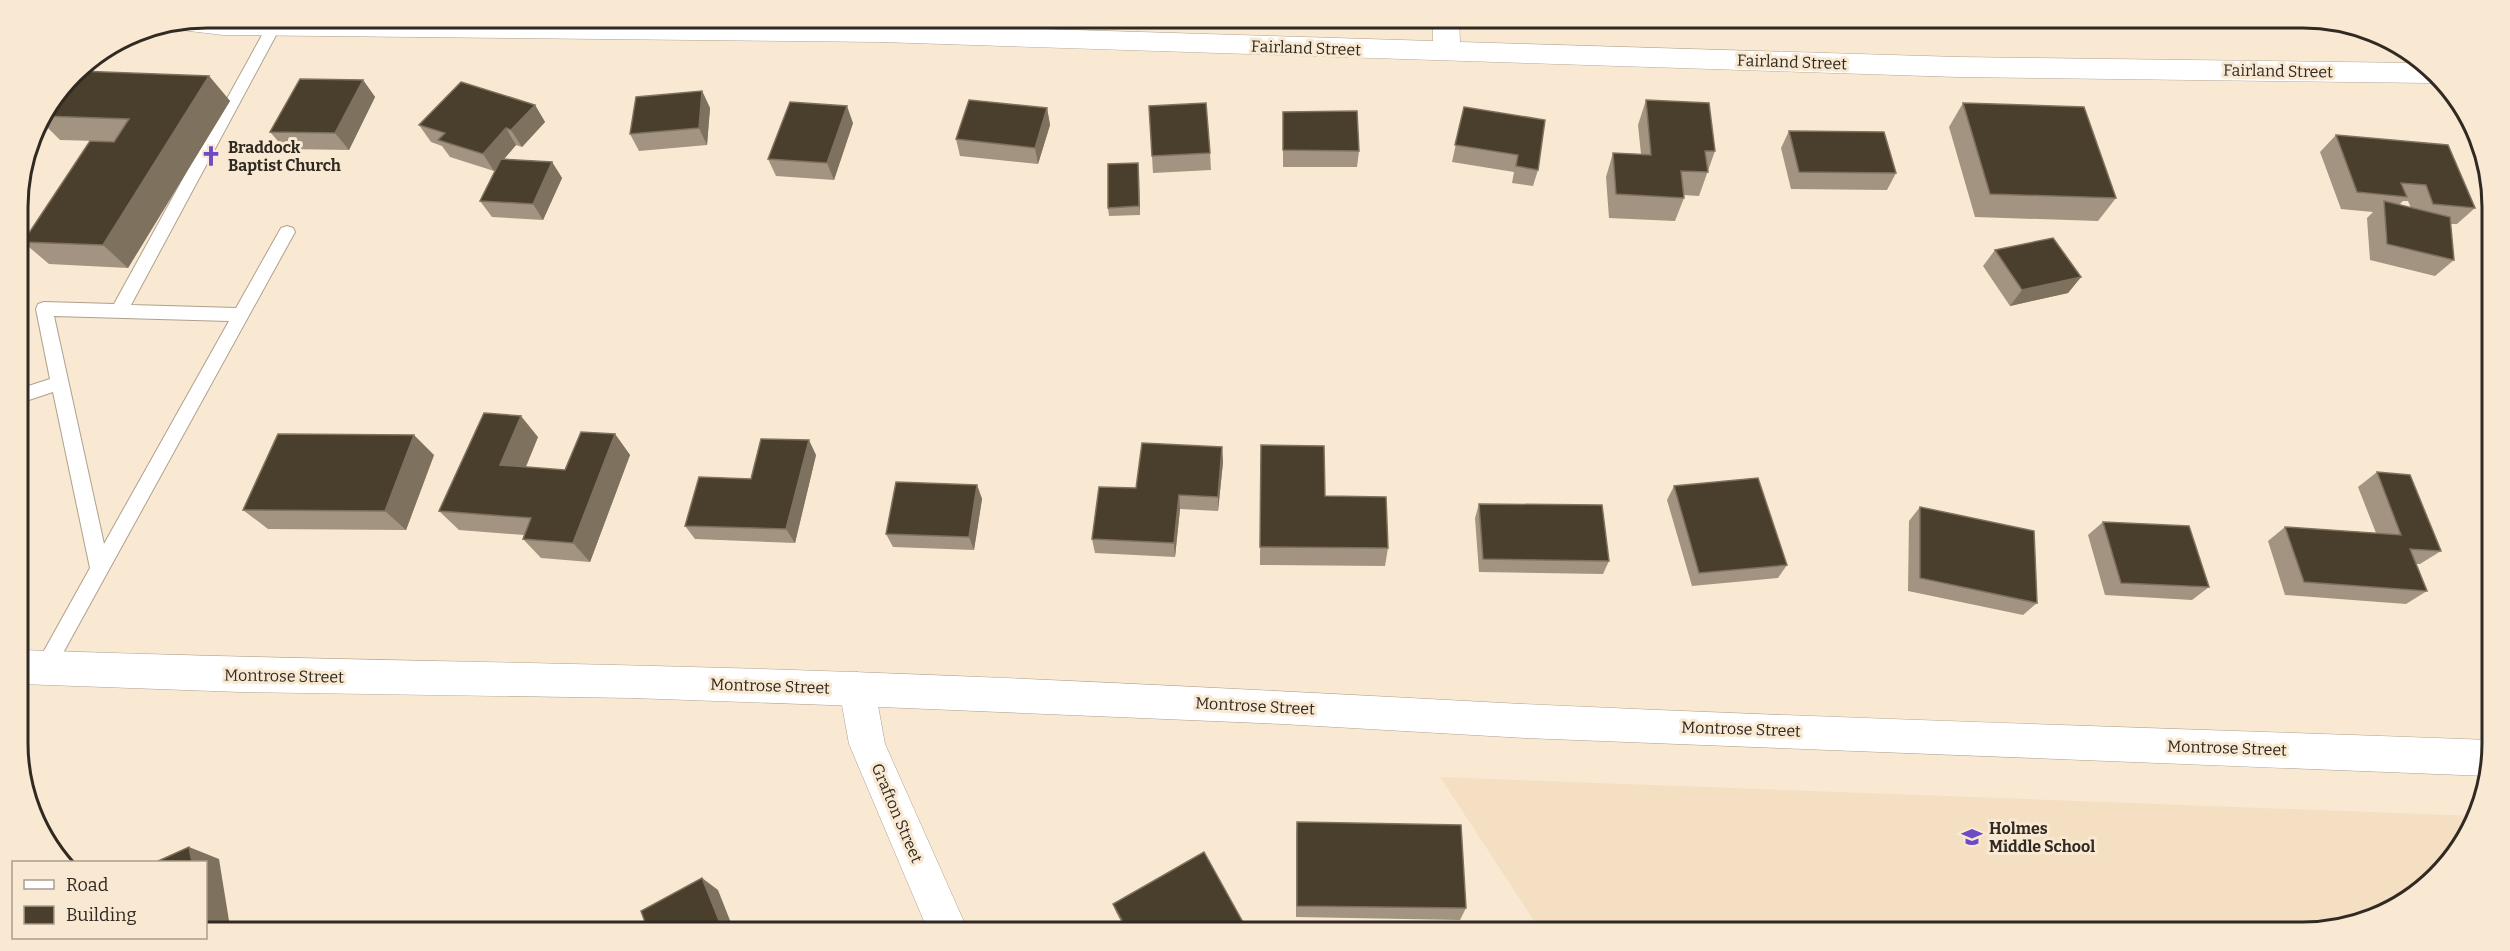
<svg xmlns="http://www.w3.org/2000/svg" width="2510" height="951" font-family="Bitter,serif">
	<style>
		.built { fill: #f4dfc3 }
		.lines { fill: none; stroke-linecap: round; stroke-linejoin: round }
		.service-casing { stroke: #afa08c; stroke-width: 2 }
		.minor-casing { stroke: #afa08c; stroke-width: 1 }
		.tertiary-casing { stroke: #afa08c; stroke-width: 1 }
		.service { fill: #fff; fill-rule: evenodd }
		.minor { fill: #fff; fill-rule: evenodd }
		.tertiary { fill: #fff; fill-rule: evenodd }
		.wall { fill: #a29480; fill-rule: evenodd }
		.shaded-wall { fill: #7e715e }
		.building { fill: #4a3e2c; stroke: #7e715e; stroke-width: 1.5 }
		.labels { text-anchor: middle; dominant-baseline: central; stroke-width: 6; stroke-linejoin: round; paint-order: stroke }
		.street-label { font-size: 16px; fill: #302a22; stroke: #f9e9d3 }
		.poi-label { font-size: 16px; font-weight: bold; fill: #302a22; stroke: #f9e9d3; text-anchor: start }
		.rim { fill: none; stroke: #302a22; stroke-width: 3 }
	</style>
	<rect width="100%" height="100%" fill="#f9e9d3"/>
	<polygon class="built" points="1440,777 2476,816 2453,859 2418,894 2364,923 2315,933 1542,933"/>
	<g class="lines">
		<g class="service-casing">
			<path id="service" d="M 274,21 L 281,26 L 131,305 L 236,308 L 281,228 L 287,226 L 293,228 L 295,232 L 52,673 L 45,676 L 38,673 L 35,667 L 90,568 L 53,392 L 20,403 L 19,389 L 50,379 L 36,309 L 38,304 L 44,302 L 114,304 L 267,26 ZM 54,316 L 229,321 L 104,544 Z"/>
		</g>
		<g class="minor-casing">
			<g id="minor">
				<polygon points="207,18 495,18 881,24 1433,41 1433,18 1459,18 1460,42 1958,57 2416,63 2441,80 2431,83 1958,77 881,42 223,35 172,29 169,26"/>
				<polygon points="857,672 870,677 875,689 885,744 969,933 929,933 849,744 839,689 844,677"/>
			</g>
		</g>
		<g class="tertiary-casing">
			<path id="tertiary" d="M 21,650 C 298,660 575,662 853,672 C 1076,680 1299,692 1522,704 C 1845,719 2167,728 2490,740 L 2492,744 L 2487,776 L 1525,738 L 1282,724 L 857,706 L 632,698 L 240,692 L 21,684 Z"/>
		</g>
		<use href="#service" class="service"/>
		<use href="#minor" class="minor"/>
		<use href="#tertiary" class="tertiary"/>
	</g>
	<g class="wall">
		<polygon points="78,71 209,76 230,101 128,268 49,264 23,242 97,141 60,140 40,120"/>
		<polygon points="363,80 375,97 349,150 285,149 270,132"/>
		<polygon points="702,91 710,108 707,145 639,151 630,134"/>
		<polygon points="1646,100 1715,151 1699,196 1683,195 1684,198 1675,221 1609,218 1606,177 1613,153 1641,154 1638,125"/>
		<polygon points="1963,103 2116,198 2098,221 1975,217 1949,127"/>
		<polygon points="535,105 545,122 522,147 516,145 504,159 552,162 562,178 543,220 492,217 480,201 496,169 494,171 450,157 442,146 431,142 419,125"/>
		<polygon points="1464,107 1538,170 1533,186 1512,183 1514,172 1452,162"/>
		<polygon points="1047,108 1050,125 1038,164 960,156 956,139"/>
		<polygon points="1283,112 1359,151 1357,167 1283,167"/>
		<polygon points="853,123 834,180 776,176 768,159"/>
		<polygon points="1789,131 1896,173 1887,190 1791,189 1781,148"/>
		<path d="M 2336,135 L 2475,208 L 2457,224 L 2450,224 L 2454,260 L 2435,276 L 2370,260 L 2367,218 L 2373,212 L 2341,209 L 2320,152 ZM 2403,201 L 2408,201 L 2411,208 L 2399,205 Z"/>
		<polygon points="1210,153 1211,170 1153,173 1152,156"/>
		<polygon points="1138,163 1140,215 1109,216 1108,208"/>
		<polygon points="1995,250 2081,277 2068,293 2010,306 1983,266"/>
		<polygon points="615,434 630,455 590,562 541,558 523,539 524,535 459,530 439,511 538,437 526,467 565,470"/>
		<polygon points="1261,445 1388,548 1385,566 1260,565"/>
		<polygon points="1222,447 1223,462 1218,511 1180,509 1175,557 1095,553 1092,539 1136,488"/>
		<polygon points="434,455 406,530 268,529 243,510"/>
		<polygon points="816,455 795,543 695,539 685,526"/>
		<polygon points="2377,472 2441,551 2420,564 2416,564 2427,591 2406,604 2285,595 2268,541 2285,527 2376,533 2358,487"/>
		<polygon points="977,485 982,499 974,550 893,547 886,534"/>
		<polygon points="1674,486 1787,565 1778,578 1692,586 1667,500"/>
		<polygon points="1479,504 1609,561 1603,574 1479,572 1475,518"/>
		<polygon points="1920,507 2037,603 2023,615 1908,591 1909,521"/>
		<polygon points="2491,513 2491,529 2486,516"/>
		<polygon points="2103,522 2209,587 2192,600 2105,595 2088,535"/>
		<polygon points="1297,822 1466,908 1460,920 1296,917 1296,835"/>
		<polygon points="1113,904 1245,926 1245,933 1127,933 1116,912"/>
	</g>
	<g class="shaded-wall">
		<polygon points="209,76 230,101 128,268 103,245"/>
		<polygon points="363,80 375,97 349,150 335,133"/>
		<polygon points="702,91 710,108 707,145 699,128"/>
		<polygon points="535,105 545,122 522,147 511,130"/>
		<polygon points="847,106 853,123 834,180 827,163"/>
		<polygon points="1047,108 1050,125 1038,164 1035,148"/>
		<polygon points="506,128 516,145 494,171 483,154"/>
		<polygon points="552,162 562,178 543,220 533,204"/>
		<polygon points="1138,163 1139,171 1140,215 1139,206"/>
		<polygon points="2081,277 2068,293 2010,306 2022,290"/>
		<polygon points="521,416 538,437 518,485 500,465"/>
		<polygon points="615,434 630,455 590,562 573,543"/>
		<polygon points="414,435 434,455 406,530 385,511"/>
		<polygon points="809,440 816,455 795,543 786,529"/>
		<polygon points="1222,447 1223,462 1218,511 1218,497"/>
		<polygon points="977,485 982,499 974,550 969,537"/>
		<polygon points="1179,495 1180,509 1175,557 1174,543"/>
		<polygon points="189,847 219,859 231,933 206,933 206,862 192,862"/>
		<polygon points="702,878 718,890 735,933 724,933"/>
		<polygon points="1245,926 1245,933 1233,933"/>
	</g>
	<g class="building">
		<polygon points="78,71 209,76 103,245 23,242 90,141 114,142 129,119 43,116"/>
		<polygon points="300,79 363,80 335,133 270,132"/>
		<polygon points="461,82 535,105 511,130 506,128 483,154 438,140 445,133 419,125"/>
		<polygon points="702,91 699,128 630,134 636,97"/>
		<polygon points="969,100 1047,108 1035,148 956,139"/>
		<polygon points="1646,100 1709,103 1715,151 1705,151 1708,172 1681,171 1684,198 1616,194 1613,153 1651,155"/>
		<polygon points="790,102 847,106 827,163 768,159"/>
		<polygon points="1206,103 1210,153 1152,156 1149,106"/>
		<polygon points="1963,103 2084,107 2116,198 1990,194"/>
		<polygon points="1464,107 1545,120 1538,170 1516,166 1518,155 1455,145"/>
		<polygon points="1357,111 1359,151 1283,150 1283,112"/>
		<polygon points="1789,131 1884,132 1896,173 1799,172"/>
		<polygon points="2336,135 2448,145 2475,208 2433,204 2426,185 2401,183 2407,197 2357,192"/>
		<polygon points="501,159 552,162 533,204 480,201"/>
		<polygon points="1138,163 1139,206 1108,208 1108,164"/>
		<polygon points="2384,201 2450,217 2454,260 2387,244"/>
		<polygon points="2053,238 2081,277 2022,290 1995,250"/>
		<polygon points="484,413 521,416 500,465 565,470 581,432 615,434 573,543 523,539 531,518 439,511"/>
		<polygon points="278,434 414,435 385,511 243,510"/>
		<polygon points="761,439 809,440 786,529 685,526 699,477 751,479"/>
		<polygon points="1142,443 1222,447 1218,497 1179,495 1174,543 1092,539 1099,487 1136,488"/>
		<polygon points="1261,445 1324,446 1325,496 1386,497 1388,548 1260,547"/>
		<polygon points="2377,472 2410,475 2441,551 2410,549 2427,591 2304,582 2285,527 2401,535"/>
		<polygon points="1758,478 1787,565 1699,573 1674,486"/>
		<polygon points="896,482 977,485 969,537 886,534"/>
		<polygon points="1479,504 1602,505 1609,561 1483,559"/>
		<polygon points="1920,507 2034,531 2037,603 1920,578"/>
		<polygon points="2103,522 2189,526 2209,587 2121,583"/>
		<polygon points="1297,822 1461,825 1466,908 1297,906"/>
		<polygon points="189,847 192,862 156,862"/>
		<polygon points="1204,852 1245,926 1233,933 1129,933 1113,904"/>
		<polygon points="702,878 724,933 649,933 641,911"/>
	</g>
	<defs>
		<g id="church-bare" transform="scale(1.62)"><path d="M-1.2-6h2.4v3.5h3.3v2.4h-3.3V6h-2.4V-.1h-3.3v-2.4h3.3Z" fill="#6c4bc4" stroke="#f9e9d3" stroke-width="2.5" paint-order="stroke"/></g>
		<g id="school-bare" transform="scale(1.62)"><path d="M0-5L7-2L0 1L-7-2ZM-4 1L0 2.5L4 1V4Q0 6-4 4Z" fill="#6c4bc4" stroke="#f9e9d3" stroke-width="2.5" paint-order="stroke"/></g>
	</defs>
	<g fill-rule="evenodd">
		<use href="#church-bare" x="211" y="156"/>
		<use href="#school-bare" x="1972" y="837"/>
	</g>
	<g class="labels">
		<g class="street-label">
			<text transform="translate(1306 48) rotate(2)">Fairland Street</text>
			<text transform="translate(1792 62) rotate(2)">Fairland Street</text>
			<text transform="translate(2278 71) rotate(1)">Fairland Street</text>
			<text transform="translate(284 676) rotate(1)">Montrose Street</text>
			<text transform="translate(770 686) rotate(2)">Montrose Street</text>
			<text transform="translate(1255 706) rotate(3)">Montrose Street</text>
			<text transform="translate(1741 729) rotate(2)">Montrose Street</text>
			<text transform="translate(2227 748) rotate(2)">Montrose Street</text>
			<text transform="translate(897 813) rotate(67)">Grafton Street</text>
		</g>
		<g class="poi-label">
			<text x="228" y="147">Braddock<tspan x="228" dy="18">Baptist Church</tspan></text>
			<text x="1989" y="828">Holmes<tspan x="1989" dy="18">Middle School</tspan></text>
		</g>
	</g>
	<path d="M0 0H2510V951H0ZM207 28H2303A179 179 0 0 1 2482 207V743A179 179 0 0 1 2303 922H207A179 179 0 0 1 28 743V207A179 179 0 0 1 207 28Z" fill="#f9e9d3" fill-rule="evenodd"/>
	<path class="rim" d="M207 28H2303A179 179 0 0 1 2482 207V743A179 179 0 0 1 2303 922H207A179 179 0 0 1 28 743V207A179 179 0 0 1 207 28Z"/>
	<rect x="12" y="861" width="195" height="78" fill="#f9e9d3" stroke="#a99d8c" stroke-width="1.5"/>
	<rect x="24" y="880" width="30" height="9" fill="#ffffff" stroke="#a99d8c" stroke-width="1.5"/>
	<text x="66" y="891" font-size="18" fill="#302a22">Road</text>
	<rect x="24" y="906" width="30" height="18" fill="#4a3e2c" stroke="#a99d8c" stroke-width="1.5"/>
	<text x="66" y="921" font-size="18" fill="#302a22">Building</text>
</svg>
